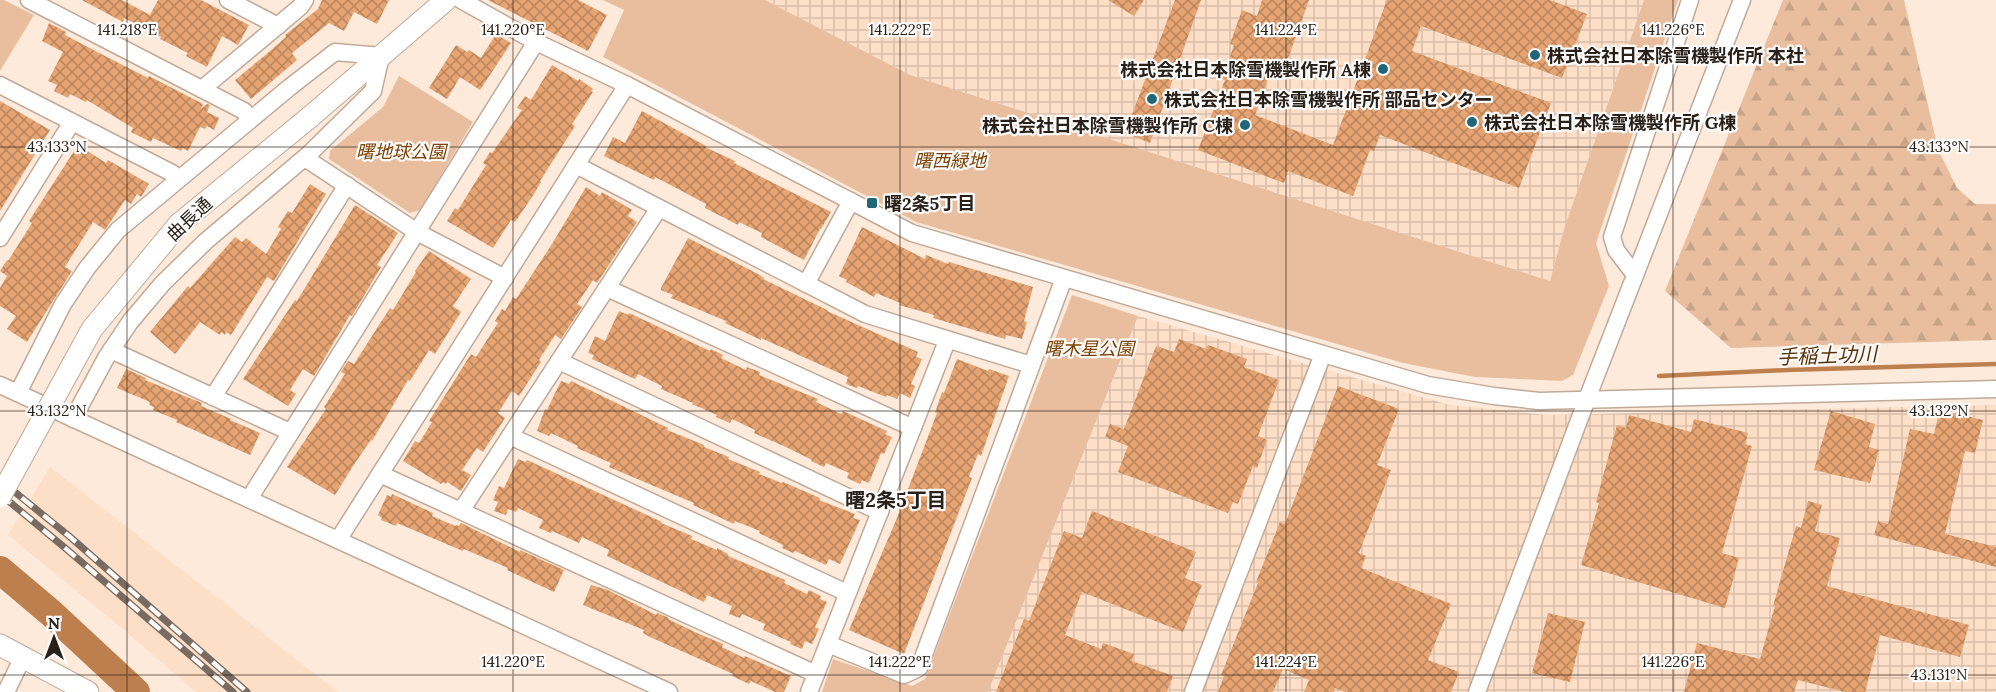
<svg xmlns="http://www.w3.org/2000/svg" width="1996" height="692" font-family="Lora,'Noto Sans JP',serif">
	<style>
		.built { fill: #fddec6 }
		.industrial { fill: url(#industrial-grid) }
		.green { fill: #e8be9f }
		.forest { fill: url(#forest-firs) }
		.lines { fill: none; stroke-linecap: round; stroke-linejoin: round }
		.stream { stroke: #bd7f4d; stroke-width: 4.5 }
		.river { stroke: #bd7f4d; stroke-width: 28 }
		.building { fill: url(#building-cross-hatch) }
		.minor-casing { stroke: #c1a997; stroke-width: 19 }
		.tertiary-casing { stroke: #c1a997; stroke-width: 23 }
		.minor { stroke: #fff; stroke-width: 16 }
		.tertiary { stroke: #fff; stroke-width: 21 }
		.rail-casing { stroke: #786b61; stroke-width: 7 }
		.rail { stroke: #fbfbfb; stroke-width: 4.5; stroke-dasharray: 14; stroke-linecap: butt }
		.tertiary-bridge-casing { stroke: #c1a997; stroke-width: 23; stroke-linecap: butt }
		.tertiary-bridge { stroke: #fff; stroke-width: 21 }
		.ticks { fill: none; stroke: #292019; stroke-width: 1.5; stroke-opacity: 0.45 }
		.poi-dot { fill: #216677; stroke: #fbfbfb; stroke-width: 2 }
		.labels { text-anchor: middle; dominant-baseline: central; stroke-width: 4.5; stroke-linejoin: round; paint-order: stroke }
		.poi-label { font-size: 18px; font-weight: bold; fill: #292019; stroke: #fbfbfb; text-anchor: start }
		.park-label { font-size: 18px; font-style: italic; fill: #7d4201; stroke: #fbfbfb }
		.street-label { font-size: 18px; fill: #292019; stroke: #fbfbfb }
		.water-label { font-size: 20px; font-style: italic; fill: #592f06; stroke: #fbfbfb }
		.neighbourhood-label { font-size: 20px; font-weight: bold; fill: #292019; stroke: #fbfbfb }
		.ticks-label { font-size: 15px; text-anchor: middle; fill: #292019; stroke: #fbfbfb; stroke-width: 4.5; stroke-linejoin: round; paint-order: stroke }
	</style>
	<defs>
		<pattern id="industrial-grid" width="8" height="8" patternUnits="userSpaceOnUse" patternTransform="scale(1.5)"><rect width="8" height="8" fill="#fddec6"/><path d="M0 4h8M4 0v8" fill="none" stroke="#d9beaa"/></pattern>
		<pattern id="forest-firs" width="22" height="20" patternUnits="userSpaceOnUse" patternTransform="scale(1.5)"><rect width="22" height="20" fill="#e8be9f"/><path d="M5 1l3.5 6h-7zM16 11l3.5 6h-7z" fill="#c7a388"/></pattern>
		<pattern id="building-cross-hatch" width="8" height="8" patternUnits="userSpaceOnUse" patternTransform="scale(1.5)"><rect width="8" height="8" fill="#e5a472"/><path d="M0 0l8 8M0 8l8-8" fill="none" stroke="#ba855d"/></pattern>
	</defs>
	<rect width="100%" height="100%" fill="#feeadb"/>
	<polygon class="built" points="50,467 338,692 196,692 123,629 8,535"/>
	<g class="industrial">
		<polygon points="765,0 1644,0 1564,229 1550,281 910,75"/>
		<polygon points="1138,316 1450,405 1547,415 1996,405 1996,692 988,692"/>
	</g>
	<g class="green">
		<polygon points="0,0 4,0 34,15 0,71"/>
		<polygon points="603,0 765,0 910,75 1550,281 1564,229 1644,0 1678,0 1596,243 1609,286 1573,375 1562,381 1475,377 1403,363 916,222 603,57 624,10"/>
		<polygon points="399,76 473,122 420,210 410,213 329,159 330,151 383,107"/>
		<polygon points="1072,295 1138,316 988,692 822,692 833,659 912,686 925,679"/>
	</g>
	<polygon class="forest" points="1783,0 1904,0 1938,149 1957,188 1975,204 1996,204 1996,340 1731,348 1665,291"/>
	<g class="lines">
		<polyline class="stream" points="1659,376 1786,370 1996,364"/>
		<polyline class="river" points="0,570 51,613 136,692"/>
	</g>
	<g class="building">
		<polygon points="82,0 122,0 150,15 158,0 201,0 249,25 238,45 222,36 207,67 186,56 188,53 160,39 161,37 124,18 123,22"/>
		<polygon points="322,0 389,0 377,24 354,12 344,31 329,23 292,53 297,60 251,99 235,80 269,52 286,37 285,35 318,9"/>
		<polygon points="488,0 578,0 607,15 588,51"/>
		<polygon points="1108,0 1144,0 1134,16"/>
		<polygon points="1175,0 1201,0 1150,143 1125,133"/>
		<polygon points="1262,0 1309,0 1286,64 1275,60 1255,115 1333,145 1387,0 1550,0 1587,14 1562,78 1421,26 1412,51 1551,103 1519,188 1380,135 1374,151 1370,150 1353,196 1288,171 1284,183 1198,150 1225,80 1222,79 1234,45 1230,44 1242,10 1257,16"/>
		<polygon points="49,23 66,32 65,35 103,55 148,78 149,76 203,104 201,109 207,104 210,105 207,112 219,118 214,130 207,126 205,129 200,127 188,151 183,148 181,151 153,138 151,142 131,132 133,128 87,100 86,102 70,94 68,98 54,91 57,85 48,81 63,52 42,41"/>
		<polygon points="496,34 511,43 480,90 460,77 447,99 429,88 456,45 467,52 469,50 481,58"/>
		<polygon points="552,65 578,81 579,79 593,89 591,91 593,92 572,124 575,126 540,181 541,182 534,194 515,222 511,220 493,248 447,221 455,208 458,210 486,165 483,163 490,152 492,153 522,110 517,108 525,96 531,100"/>
		<polygon points="0,101 50,130 0,211"/>
		<polygon points="642,111 706,146 705,147 735,161 734,163 831,212 821,229 820,229 804,260 761,237 762,233 739,222 738,225 705,208 706,204 680,190 655,177 654,180 604,156 613,137 625,143"/>
		<polygon points="78,145 106,163 108,160 149,184 141,197 137,194 131,204 125,200 105,230 93,222 65,267 72,271 27,342 7,329 16,316 0,306 0,288 7,276 0,271 7,260 8,261 32,223 29,221"/>
		<polygon points="310,184 326,194 274,281 267,277 231,335 226,332 225,335 221,332 220,335 200,322 175,354 150,332 188,286 190,288 235,237 242,242 246,238 266,254 281,229 278,227 288,211 292,213"/>
		<polygon points="586,187 600,196 602,192 632,210 628,216 637,222 597,283 593,280 577,304 582,307 561,339 555,335 539,360 541,362 519,396 512,391 498,413 505,418 483,452 477,448 462,470 471,475 461,491 447,482 446,484 443,482 441,484 403,461 415,441 419,443 432,422 429,421 471,354 476,357 498,323 495,321 502,309 505,311 513,297 516,299 552,244"/>
		<polygon points="355,205 398,233 377,265 381,267 352,316 350,315 314,376 303,369 290,390 296,394 288,406 243,379 295,300 297,301"/>
		<polygon points="862,227 925,259 926,255 948,264 949,262 1033,287 1024,321 1027,322 1022,339 1006,335 1005,339 933,318 934,315 899,305 900,303 876,293 874,297 846,282 847,280 839,276"/>
		<polygon points="688,238 758,274 764,278 763,279 827,310 827,311 918,352 916,357 922,359 911,384 915,386 910,398 900,393 897,399 887,395 886,397 858,386 857,388 846,384 848,377 761,338 761,340 725,323 726,321 671,298 673,295 661,290 661,288"/>
		<polygon points="429,251 471,279 453,306 461,312 435,354 429,350 410,381 408,380 372,441 371,440 355,463 335,495 287,467 326,409 324,407 345,374 341,372 348,361 354,364 390,308 393,310 416,272 415,271"/>
		<polygon points="619,311 628,315 629,313 710,351 711,349 723,355 721,358 746,370 747,367 760,372 759,375 818,399 816,402 841,414 843,411 887,431 885,434 892,437 884,454 881,453 869,483 862,480 860,484 847,478 849,473 826,463 824,467 811,461 812,460 786,447 754,433 755,430 732,419 730,423 716,417 717,415 692,404 693,403 661,389 662,386 638,374 635,379 592,359 594,355 588,353 595,336 605,341"/>
		<polygon points="1179,339 1206,349 1208,345 1247,359 1244,367 1279,380 1258,436 1267,440 1257,468 1253,466 1238,504 1233,502 1228,513 1118,472 1128,446 1105,437 1110,424 1124,429 1156,346 1174,352"/>
		<polygon points="957,359 988,371 989,369 1009,376 981,456 978,454 969,477 972,478 904,654 849,630 897,518 937,413 935,413 942,392 944,393"/>
		<polygon points="126,369 146,378 145,380 202,403 201,406 231,419 230,420 260,433 250,455 176,422 177,420 153,410 154,407 149,405 150,402 117,388"/>
		<polygon points="561,381 569,384 571,381 668,428 667,430 704,445 704,447 729,457 728,459 760,472 759,474 782,483 783,482 820,498 819,500 855,514 853,518 860,520 840,564 829,559 826,565 795,551 793,553 782,548 783,545 759,533 760,531 735,521 734,524 693,505 694,503 609,467 611,463 577,448 578,446 551,433 549,436 537,431 545,409 547,410"/>
		<polygon points="1338,386 1399,409 1377,465 1391,470 1359,553 1366,556 1361,568 1451,604 1428,660 1459,672 1451,692 1345,692 1335,688 1334,692 1304,692 1309,680 1283,669 1273,692 1218,692 1224,676 1221,675 1258,583 1256,582 1280,522 1285,524"/>
		<polygon points="1940,410 1983,420 1975,453 1965,451 1945,534 1996,547 1996,567 1874,535 1878,521 1888,524 1910,429 1934,434"/>
		<polygon points="1831,411 1875,424 1869,447 1879,450 1870,483 1814,470"/>
		<polygon points="1629,415 1691,432 1694,419 1748,433 1745,444 1752,446 1722,553 1739,558 1725,608 1581,565 1599,503 1596,502 1617,425 1626,428"/>
		<polygon points="518,459 525,462 527,460 662,522 661,523 692,536 691,539 717,550 717,548 728,554 728,556 785,580 784,583 807,594 809,590 821,596 820,599 827,602 815,627 819,629 812,644 805,641 802,649 790,644 791,642 763,630 765,624 742,614 740,618 729,614 732,606 707,595 704,602 607,556 609,550 582,537 579,543 552,531 551,533 539,528 543,520 518,508 516,512 508,509 506,515 494,511 498,502 493,500 499,486 504,488"/>
		<polygon points="392,494 433,513 432,516 455,526 456,525 459,526 461,523 520,552 520,550 564,570 554,592 507,570 508,568 464,549 463,551 397,523 396,526 381,520 382,518 378,515 387,495 391,497"/>
		<polygon points="1808,501 1822,505 1815,531 1840,538 1827,586 1969,625 1960,657 1880,635 1865,692 1845,692 1798,680 1794,692 1684,692 1697,643 1760,659 1775,606 1773,606 1796,526 1801,528"/>
		<polygon points="1092,511 1196,552 1185,578 1202,585 1183,632 1082,592 1065,635 1101,649 1103,643 1134,654 1132,661 1173,676 1167,692 996,692 1024,619 1029,621 1064,531 1082,538"/>
		<polygon points="591,585 608,590 656,615 657,613 669,618 668,619 697,633 723,644 722,647 744,658 745,656 791,676 784,692 775,692 751,681 749,684 732,676 733,674 650,637 643,633 644,630 583,605"/>
		<polygon points="1548,613 1585,622 1570,682 1532,673"/>
	</g>
	<g class="lines">
		<g class="minor-casing">
			<g id="minor">
				<polyline points="29,0 244,111 250,120"/>
				<polyline points="228,0 278,26"/>
				<polyline points="461,0 536,42 627,85 912,233 1428,385 1494,396 1539,401 1996,389"/>
				<polyline points="0,85 172,173 178,179"/>
				<polyline points="202,89 300,7 305,0"/>
				<polyline points="305,158 417,232 505,278"/>
				<polyline points="576,165 865,314 1031,365"/>
				<polyline points="0,238 72,122"/>
				<polyline points="1635,275 1616,250 1612,237 1690,0"/>
				<polyline points="806,284 851,201"/>
				<polyline points="607,288 913,428"/>
				<polyline points="111,350 290,432"/>
				<polyline points="559,361 880,512"/>
				<polyline points="0,385 669,692"/>
				<polyline points="18,393 63,304 87,268 118,230 290,87 335,52 381,56 373,91 309,154 206,241 163,283 130,322 106,358 73,419"/>
				<polyline points="213,397 347,185"/>
				<polyline points="510,436 847,593"/>
				<polyline points="380,474 816,674"/>
				<polyline points="249,499 536,42"/>
				<polyline points="461,511 659,208"/>
				<polyline points="338,540 627,85"/>
				<polyline points="828,644 904,675 919,668 1064,278"/>
				<polyline points="6,692 23,657"/>
				<polyline points="809,692 947,341"/>
				<polyline points="1193,692 1323,354"/>
				<polyline points="1477,692 1587,399 1742,0"/>
			</g>
		</g>
		<g class="tertiary-casing">
			<g id="tertiary">
				<polyline points="310,117 446,0"/>
				<polyline points="0,645 88,692"/>
			</g>
		</g>
		<use href="#minor" class="minor"/>
		<use href="#tertiary" class="tertiary"/>
		<g class="rail-casing">
			<g id="rail">
				<polyline points="0,480 69,536 247,692"/>
				<polyline points="0,494 64,547 233,692"/>
			</g>
		</g>
		<use href="#rail" class="rail"/>
		<g class="tertiary-bridge-casing">
			<polyline id="tertiary-bridge" points="0,497 92,329 179,224 310,117"/>
		</g>
		<use href="#tertiary-bridge" class="tertiary-bridge"/>
	</g>
	<path class="ticks" d="M 127,0 L 127,692M 513,0 L 513,692M 900,0 L 900,692M 1286,0 L 1286,692M 1673,0 L 1673,692M 0,147 L 1996,147M 0,411 L 1996,411M 0,675 L 1996,675"/>
	<g class="poi-dot">
		<circle cx="1535" cy="55" r="6"/>
		<circle cx="1383" cy="69" r="6"/>
		<circle cx="1152" cy="99" r="6"/>
		<circle cx="1472" cy="122" r="6"/>
		<circle cx="1245" cy="125" r="6"/>
		<rect x="866" y="197" width="12" height="12" rx="3"/>
	</g>
	<g class="labels">
		<g class="poi-label">
			<text x="1547" y="55">株式会社日本除雪機製作所 本社</text>
			<text x="1371" y="69" text-anchor="end">株式会社日本除雪機製作所 A棟</text>
			<text x="1164" y="99">株式会社日本除雪機製作所 部品センター</text>
			<text x="1484" y="122">株式会社日本除雪機製作所 G棟</text>
			<text x="1233" y="125" text-anchor="end">株式会社日本除雪機製作所 C棟</text>
			<text x="884" y="203">曙2条5丁目</text>
		</g>
		<g class="park-label">
			<text x="401" y="151">曙地球公園</text>
			<text x="950" y="160">曙西緑地</text>
			<text x="1089" y="348">曙木星公園</text>
		</g>
		<g class="street-label">
			<text transform="translate(189 219) rotate(-43)">曲長通</text>
		</g>
		<g class="water-label">
			<text transform="translate(1827 355) rotate(-2)">手稲土功川</text>
		</g>
		<g class="neighbourhood-label">
			<text x="896" y="499">曙2条5丁目</text>
		</g>
	</g>
	<g class="ticks-label">
		<text x="127" y="35">141.218°E</text>
		<text x="513" y="35">141.220°E</text>
		<text x="900" y="35">141.222°E</text>
		<text x="1286" y="35">141.224°E</text>
		<text x="1673" y="35">141.226°E</text>
		<text x="57" y="152">43.133°N</text>
		<text x="1939" y="152">43.133°N</text>
		<text x="57" y="416">43.132°N</text>
		<text x="1939" y="416">43.132°N</text>
		<text x="513" y="667">141.220°E</text>
		<text x="900" y="667">141.222°E</text>
		<text x="1286" y="667">141.224°E</text>
		<text x="1673" y="667">141.226°E</text>
		<text x="1939" y="680">43.131°N</text>
	</g>
	<g transform="translate(54 638)" stroke="#fbfbfb" stroke-width="4.5" paint-order="stroke">
	<path d="M0-4.5L10 22L0 15L-10 22Z" fill="#292019"/>
	<text y="-9" font-size="16" font-weight="bold" text-anchor="middle" fill="#292019">N</text>
	</g>
</svg>
